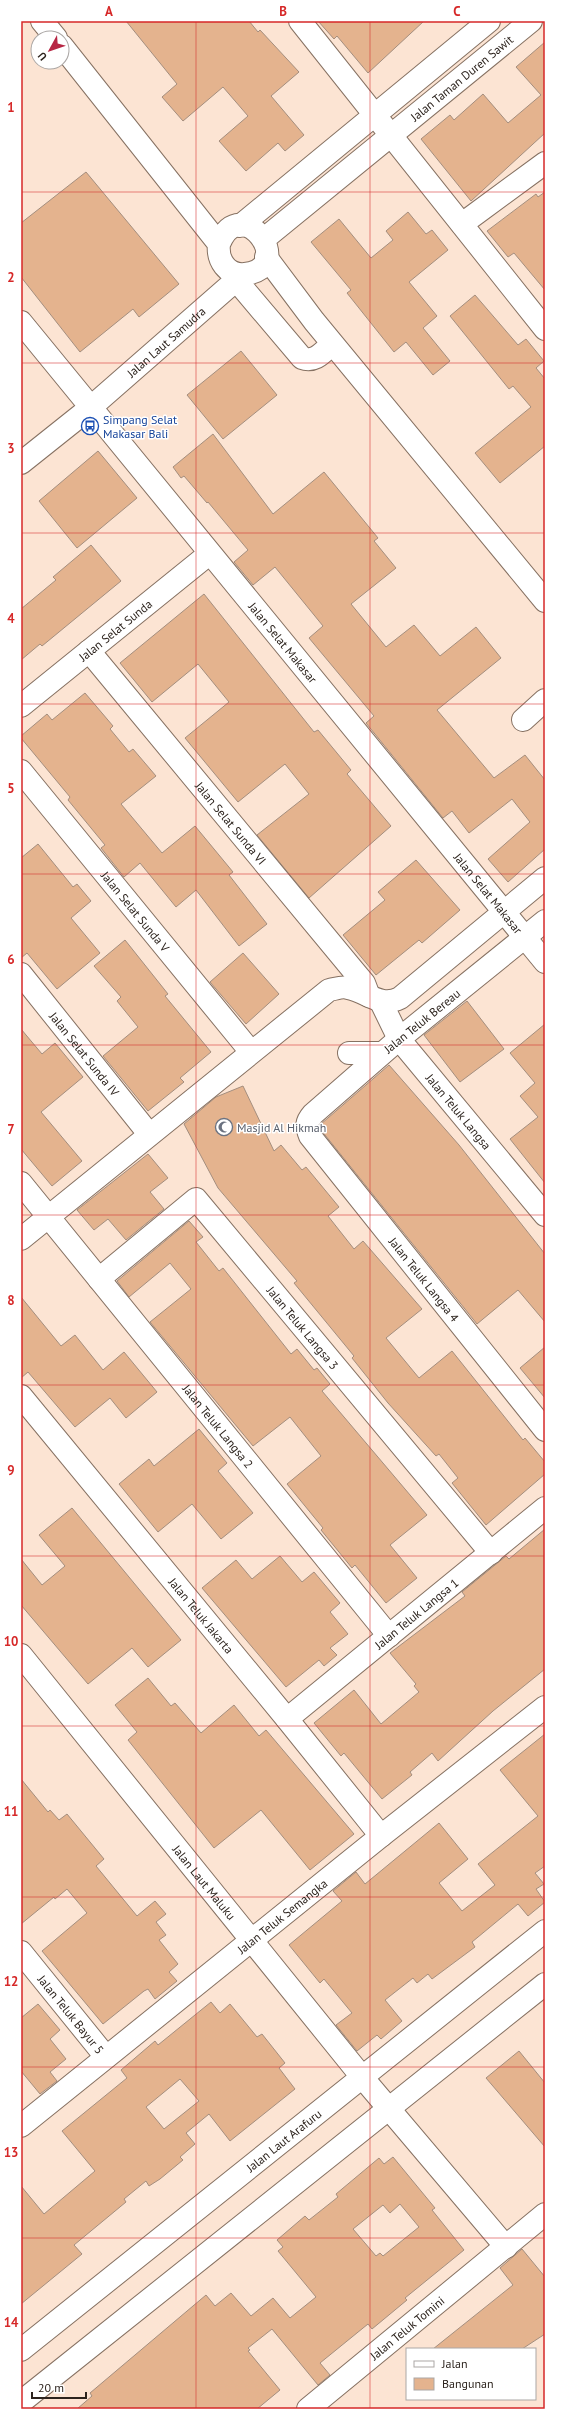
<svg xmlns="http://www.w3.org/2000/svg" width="566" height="2430" font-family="'PT Sans',sans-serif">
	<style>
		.building { fill: #e4b38e; stroke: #a48e7e; fill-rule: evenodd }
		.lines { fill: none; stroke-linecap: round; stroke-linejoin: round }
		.minor-casing { stroke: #867162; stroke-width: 24 }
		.minor { stroke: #fff; stroke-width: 22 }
		.grid { fill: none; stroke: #d62828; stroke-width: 1; stroke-opacity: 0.55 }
		.labels { text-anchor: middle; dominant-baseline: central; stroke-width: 3; stroke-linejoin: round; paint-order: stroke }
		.street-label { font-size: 12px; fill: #2c231d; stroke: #fff }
		.transit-label { font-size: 12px; fill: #164399; stroke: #fff; text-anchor: start }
		.worship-label { font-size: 12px; fill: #5b616d; stroke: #fff; text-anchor: start }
		.neatline { fill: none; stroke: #d62828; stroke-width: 1.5 }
		.grid-label { font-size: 13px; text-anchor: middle; font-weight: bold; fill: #d62828 }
	</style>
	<rect width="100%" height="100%" fill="#fce4d3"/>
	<g class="building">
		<polygon points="126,21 249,21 258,32 260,30 299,72 271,96 304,135 285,151 278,143 246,171 219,141 248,116 223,87 183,121 162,97 177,84"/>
		<polygon points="318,21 424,21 368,73 337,36 334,39"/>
		<polygon points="545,42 545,133 471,201 421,139 450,115 454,120 483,94 508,123 541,95 516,67"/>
		<polygon points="86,172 179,284 139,317 133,309 80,352 21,277 21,223"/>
		<polygon points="545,192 545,290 514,253 508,257 487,231 536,194 538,197"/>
		<polygon points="408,212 426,234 432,230 448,250 409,282 437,316 423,328 450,361 433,375 406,342 394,352 347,293 351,290 311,242 339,219 371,258 393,240 386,231"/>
		<polygon points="475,295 518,345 526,339 544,361 536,368 545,379 545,446 500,483 475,453 531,407 513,386 509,389 450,316"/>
		<polygon points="241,351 277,395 223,439 187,395"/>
		<polygon points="213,434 273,514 324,472 378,538 374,541 396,568 351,604 386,647 414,625 440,656 476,627 501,658 437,710 494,778 525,755 545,780 545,849 508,882 488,859 530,822 512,799 469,833 452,811 443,818 366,723 374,716 309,638 323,626 275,567 253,585 234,562 248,550 208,502 207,503 184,476 181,478 173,467"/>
		<polygon points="98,451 137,498 77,548 39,501"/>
		<polygon points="91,545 121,581 42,646 40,644 21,660 21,609 56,580 53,577"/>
		<polygon points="204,594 314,732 318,730 351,770 347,774 391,826 309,898 257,835 309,794 285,764 238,802 185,738 229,702 198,664 152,702 120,663"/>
		<polygon points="85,693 113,726 110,729 129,752 133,749 156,776 121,804 162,853 195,826 233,872 229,875 267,924 239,946 196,890 176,907 140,863 124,877 101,848 105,845 68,800 70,797 21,738 21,736 47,714 52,720"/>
		<polygon points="38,844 73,887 77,884 91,901 71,918 100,953 57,989 27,953 21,958 21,858"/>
		<polygon points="416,860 460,910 422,943 419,940 376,975 343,935 385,900 378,892"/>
		<polygon points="125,940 168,994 165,996 211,1052 180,1078 184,1082 148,1111 103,1056 138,1027 117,1001 121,997 94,966"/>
		<polygon points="243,953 279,994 246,1024 210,982"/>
		<polygon points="467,1001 504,1049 460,1082 424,1035"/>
		<polygon points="545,1024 545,1183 510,1139 538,1117 520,1096 535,1083 510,1053"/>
		<polygon points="21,1029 42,1054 55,1043 83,1077 41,1112 82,1161 52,1186 21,1149"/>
		<polygon points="389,1065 459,1145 545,1254 545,1322 518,1290 477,1324 321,1130 321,1124"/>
		<polygon points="243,1086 274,1151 281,1145 302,1170 306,1167 339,1207 328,1216 354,1249 363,1241 422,1309 386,1338 419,1378 452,1351 523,1440 525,1438 545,1462 545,1474 486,1525 452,1483 458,1478 439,1454 436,1456 388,1403 352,1358 354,1356 294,1283 297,1281 218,1188 184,1124 216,1097"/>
		<polygon points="148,1154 168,1178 150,1192 164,1209 126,1240 108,1219 94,1230 77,1210"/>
		<polygon points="189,1221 203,1237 196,1242 219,1271 223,1268 291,1354 297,1349 314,1370 317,1368 330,1384 322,1391 427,1515 390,1545 417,1578 386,1603 355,1565 352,1568 321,1530 323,1528 287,1484 321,1456 290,1417 253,1446 150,1322 191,1289 170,1263 129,1297 117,1281"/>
		<polygon points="21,1297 61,1346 75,1335 103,1370 124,1352 157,1392 126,1418 110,1398 75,1427 28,1372 21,1378"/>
		<polygon points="545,1347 545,1398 520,1368"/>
		<polygon points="199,1429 227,1463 218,1471 253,1513 221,1539 192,1504 158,1532 119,1484 149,1459 154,1466"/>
		<polygon points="72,1508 181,1640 148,1667 132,1648 88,1684 21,1605 21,1559 42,1585 65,1566 39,1535"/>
		<polygon points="545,1529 545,1669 493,1711 438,1761 432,1753 410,1772 412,1775 382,1799 344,1753 341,1756 314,1723 354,1690 381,1724 419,1692 414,1686 416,1684 390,1653 465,1596 462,1592 506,1556 509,1559"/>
		<polygon points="280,1556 302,1582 314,1572 340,1603 330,1612 348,1634 330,1648 337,1655 324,1666 319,1660 286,1687 202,1588 236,1560 252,1579"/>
		<polygon points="148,1678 171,1706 175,1703 201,1733 234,1705 259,1736 266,1730 354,1834 310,1870 261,1810 214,1848 128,1740 137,1732 115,1705"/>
		<polygon points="545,1734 545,1866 535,1873 544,1884 536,1889 545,1902 528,1916 518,1904 472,1942 475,1947 432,1979 428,1974 417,1983 413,1978 385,2000 402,2021 381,2039 377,2035 357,2051 336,2025 352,2013 324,1979 320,1983 289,1945 342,1901 333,1891 356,1872 365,1884 439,1823 468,1859 439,1883 462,1911 495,1885 478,1864 538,1816 500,1770"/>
		<polygon points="21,1779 48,1812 50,1810 59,1820 67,1814 104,1859 96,1866 137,1916 155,1901 166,1914 156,1922 166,1935 159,1940 178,1964 169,1972 177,1981 155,1999 148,1989 144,1991 103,2024 42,1951 87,1913 67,1889 55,1899 54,1897 21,1924"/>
		<path d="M 211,2002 L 220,2013 L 230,2004 L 257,2037 L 262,2034 L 285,2063 L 279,2068 L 295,2089 L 230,2141 L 209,2114 L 186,2133 L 195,2144 L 180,2157 L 183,2160 L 160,2179 L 149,2186 L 146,2181 L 124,2199 L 126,2202 L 74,2245 L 82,2254 L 21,2304 L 21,2186 L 44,2214 L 95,2171 L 62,2131 L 127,2078 L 121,2070 L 155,2041 L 158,2045 ZM 180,2079 L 199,2101 L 164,2129 L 146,2107 Z"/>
		<polygon points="38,2004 60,2030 50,2039 66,2059 50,2072 57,2081 40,2094 21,2071 21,2018"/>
		<polygon points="519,2051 545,2083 545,2147 486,2078"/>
		<path d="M 393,2157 L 435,2208 L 432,2210 L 464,2250 L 405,2298 L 407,2300 L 372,2329 L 368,2324 L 320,2363 L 330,2375 L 318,2385 L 272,2329 L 248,2348 L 250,2350 L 248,2351 L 280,2390 L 257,2409 L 77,2409 L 92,2396 L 90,2393 L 206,2295 L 215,2306 L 231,2293 L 251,2316 L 273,2298 L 290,2318 L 316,2297 L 278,2251 L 283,2247 L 277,2240 L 305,2216 L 309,2220 L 338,2197 L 336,2194 L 379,2158 L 384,2164 ZM 400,2204 L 419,2227 L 383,2256 L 380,2253 L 376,2256 L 353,2229 L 383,2205 L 390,2213 Z"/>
		<polygon points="522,2249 545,2277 545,2334 522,2349 433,2349 513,2285 500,2268"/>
	</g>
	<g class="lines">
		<g class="minor-casing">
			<g id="minor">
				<polyline points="42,21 56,38"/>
				<polyline points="300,21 545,329"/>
				<path d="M 62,46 L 219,244 C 217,260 227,276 245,274 C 299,268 241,189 219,244"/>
				<polyline points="462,224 545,163"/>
				<polyline points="240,226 489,21"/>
				<path id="s1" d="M 264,239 L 531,21"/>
				<polyline points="266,257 314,321 545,601"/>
				<path d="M 236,280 L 302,358 C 315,363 323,352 332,344"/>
				<path id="s2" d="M 21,322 L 545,962"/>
				<path id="s3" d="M 21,463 L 90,408 L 242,275"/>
				<path id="s4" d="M 89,651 L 353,970 L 364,983 L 369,996"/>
				<path id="s5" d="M 21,706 L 209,554"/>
				<polyline points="523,720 545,700"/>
				<path id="s6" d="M 21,771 L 251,1052"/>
				<path id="s7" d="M 545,921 L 399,1039 L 313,1114 C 306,1122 306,1126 310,1136 L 545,1430"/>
				<path id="s8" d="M 21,974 L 149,1134"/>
				<path id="s9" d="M 381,1002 L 399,1039 L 545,1215"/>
				<polyline points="349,1053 382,1053"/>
				<path id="s10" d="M 21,1183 L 389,1636"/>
				<path d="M 21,1239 L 329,990 C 335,989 343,986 348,988 C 368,992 380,1008 400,998 L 545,878"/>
				<path id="s11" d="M 99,1279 L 196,1199 L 491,1553"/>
				<path id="s12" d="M 21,1396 L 287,1719 L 381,1836"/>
				<path id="s13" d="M 21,1655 L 362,2077 L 506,2247"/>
				<path id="s14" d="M 287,1719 L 545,1508"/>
				<path id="s15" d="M 21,1952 L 106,2057"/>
				<path id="s16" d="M 21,2126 L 381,1836 L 545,1707"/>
				<path id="s17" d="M 21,2350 L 545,1931"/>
				<polyline points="21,2402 545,1984"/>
				<path id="s18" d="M 308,2409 L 545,2214"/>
			</g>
		</g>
		<use href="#minor" class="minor"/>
	</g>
	<path class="grid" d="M 196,21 L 196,2409M 370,21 L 370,2409M 21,192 L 545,192M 21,363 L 545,363M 21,533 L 545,533M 21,704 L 545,704M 21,874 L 545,874M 21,1045 L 545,1045M 21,1215 L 545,1215M 21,1385 L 545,1385M 21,1556 L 545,1556M 21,1726 L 545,1726M 21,1897 L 545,1897M 21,2067 L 545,2067M 21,2238 L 545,2238"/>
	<defs>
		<g id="bus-ring" transform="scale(0.9)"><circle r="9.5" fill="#fff" stroke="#1a4fb4" stroke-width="1.5"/><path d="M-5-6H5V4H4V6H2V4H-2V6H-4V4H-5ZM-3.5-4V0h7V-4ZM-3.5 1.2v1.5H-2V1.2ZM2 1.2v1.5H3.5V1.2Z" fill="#1a4fb4"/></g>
		<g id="mosque-ring" transform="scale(0.9)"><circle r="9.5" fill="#fff" stroke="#6b7280" stroke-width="1.5"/><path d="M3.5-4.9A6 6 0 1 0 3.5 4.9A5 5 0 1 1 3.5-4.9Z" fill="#6b7280"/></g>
	</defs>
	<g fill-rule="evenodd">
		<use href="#bus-ring" x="90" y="426"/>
		<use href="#mosque-ring" x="224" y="1127"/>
	</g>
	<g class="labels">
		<g class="street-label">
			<text stroke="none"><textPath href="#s1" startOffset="255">Jalan Taman Duren Sawit</textPath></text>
			<text stroke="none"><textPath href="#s3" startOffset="189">Jalan Laut Samudra</textPath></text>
			<text stroke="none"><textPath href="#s5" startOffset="121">Jalan Selat Sunda</textPath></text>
			<text stroke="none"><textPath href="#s2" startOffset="414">Jalan Selat Makasar</textPath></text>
			<text stroke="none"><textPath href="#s4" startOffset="223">Jalan Selat Sunda VI</textPath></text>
			<text stroke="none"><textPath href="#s2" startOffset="738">Jalan Selat Makasar</textPath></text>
			<text stroke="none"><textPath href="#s6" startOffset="181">Jalan Selat Sunda V</textPath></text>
			<text transform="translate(422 1021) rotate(-39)">Jalan Teluk Bereau</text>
			<text stroke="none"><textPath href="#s8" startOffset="102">Jalan Selat Sunda IV</textPath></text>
			<text stroke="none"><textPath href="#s9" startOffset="135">Jalan Teluk Langsa</textPath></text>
			<text stroke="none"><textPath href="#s7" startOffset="509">Jalan Teluk Langsa 4</textPath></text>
			<text stroke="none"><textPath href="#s11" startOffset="293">Jalan Teluk Langsa 3</textPath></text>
			<text stroke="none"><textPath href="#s10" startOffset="313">Jalan Teluk Langsa 2</textPath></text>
			<text stroke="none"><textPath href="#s14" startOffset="167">Jalan Teluk Langsa 1</textPath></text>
			<text stroke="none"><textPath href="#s12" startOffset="284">Jalan Teluk Jakarta</textPath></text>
			<text stroke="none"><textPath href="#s13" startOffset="292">Jalan Laut Maluku</textPath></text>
			<text stroke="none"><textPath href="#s16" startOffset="335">Jalan Teluk Semangka</textPath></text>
			<text stroke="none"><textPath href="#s15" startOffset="80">Jalan Teluk Bayur 5</textPath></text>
			<text stroke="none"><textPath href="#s17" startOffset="336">Jalan Laut Arafuru</textPath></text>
			<text stroke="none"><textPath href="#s18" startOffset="128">Jalan Teluk Tomini</textPath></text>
		</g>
		<g class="transit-label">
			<text x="103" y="419">Simpang Selat<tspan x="103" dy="14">Makasar Bali</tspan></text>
		</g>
		<g class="worship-label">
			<text x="237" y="1127">Masjid Al Hikmah</text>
		</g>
	</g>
	<rect width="566" height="2430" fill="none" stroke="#ffffff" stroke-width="44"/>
	<rect x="406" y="2348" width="130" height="52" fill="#ffffff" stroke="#aba7a5"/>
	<rect x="414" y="2361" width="20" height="6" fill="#ffffff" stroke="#aba7a5"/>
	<text x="442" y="2368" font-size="12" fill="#2c231d">Jalan</text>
	<rect x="414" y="2378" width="20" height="12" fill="#e4b38e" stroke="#aba7a5"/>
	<text x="442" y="2388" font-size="12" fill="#2c231d">Bangunan</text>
	<g transform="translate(50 50) rotate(230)"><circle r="19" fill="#ffffff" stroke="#aba7a5"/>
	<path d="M0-3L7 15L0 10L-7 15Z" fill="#b72644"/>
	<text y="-6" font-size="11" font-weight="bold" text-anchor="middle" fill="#2c231d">U</text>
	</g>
	<path d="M32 2392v6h54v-6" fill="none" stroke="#2c231d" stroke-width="2"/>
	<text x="38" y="2392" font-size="12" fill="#2c231d" stroke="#ffffff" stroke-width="3" paint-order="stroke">20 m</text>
	<rect x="22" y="22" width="522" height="2386" class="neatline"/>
	<g class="grid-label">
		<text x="109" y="16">A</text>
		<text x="283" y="16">B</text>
		<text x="457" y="16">C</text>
		<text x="11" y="112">1</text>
		<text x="11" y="282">2</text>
		<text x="11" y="453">3</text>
		<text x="11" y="623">4</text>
		<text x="11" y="793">5</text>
		<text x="11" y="964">6</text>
		<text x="11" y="1134">7</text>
		<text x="11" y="1305">8</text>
		<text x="11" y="1475">9</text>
		<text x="11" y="1646">10</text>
		<text x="11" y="1816">11</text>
		<text x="11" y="1986">12</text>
		<text x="11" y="2157">13</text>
		<text x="11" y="2327">14</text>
	</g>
</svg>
